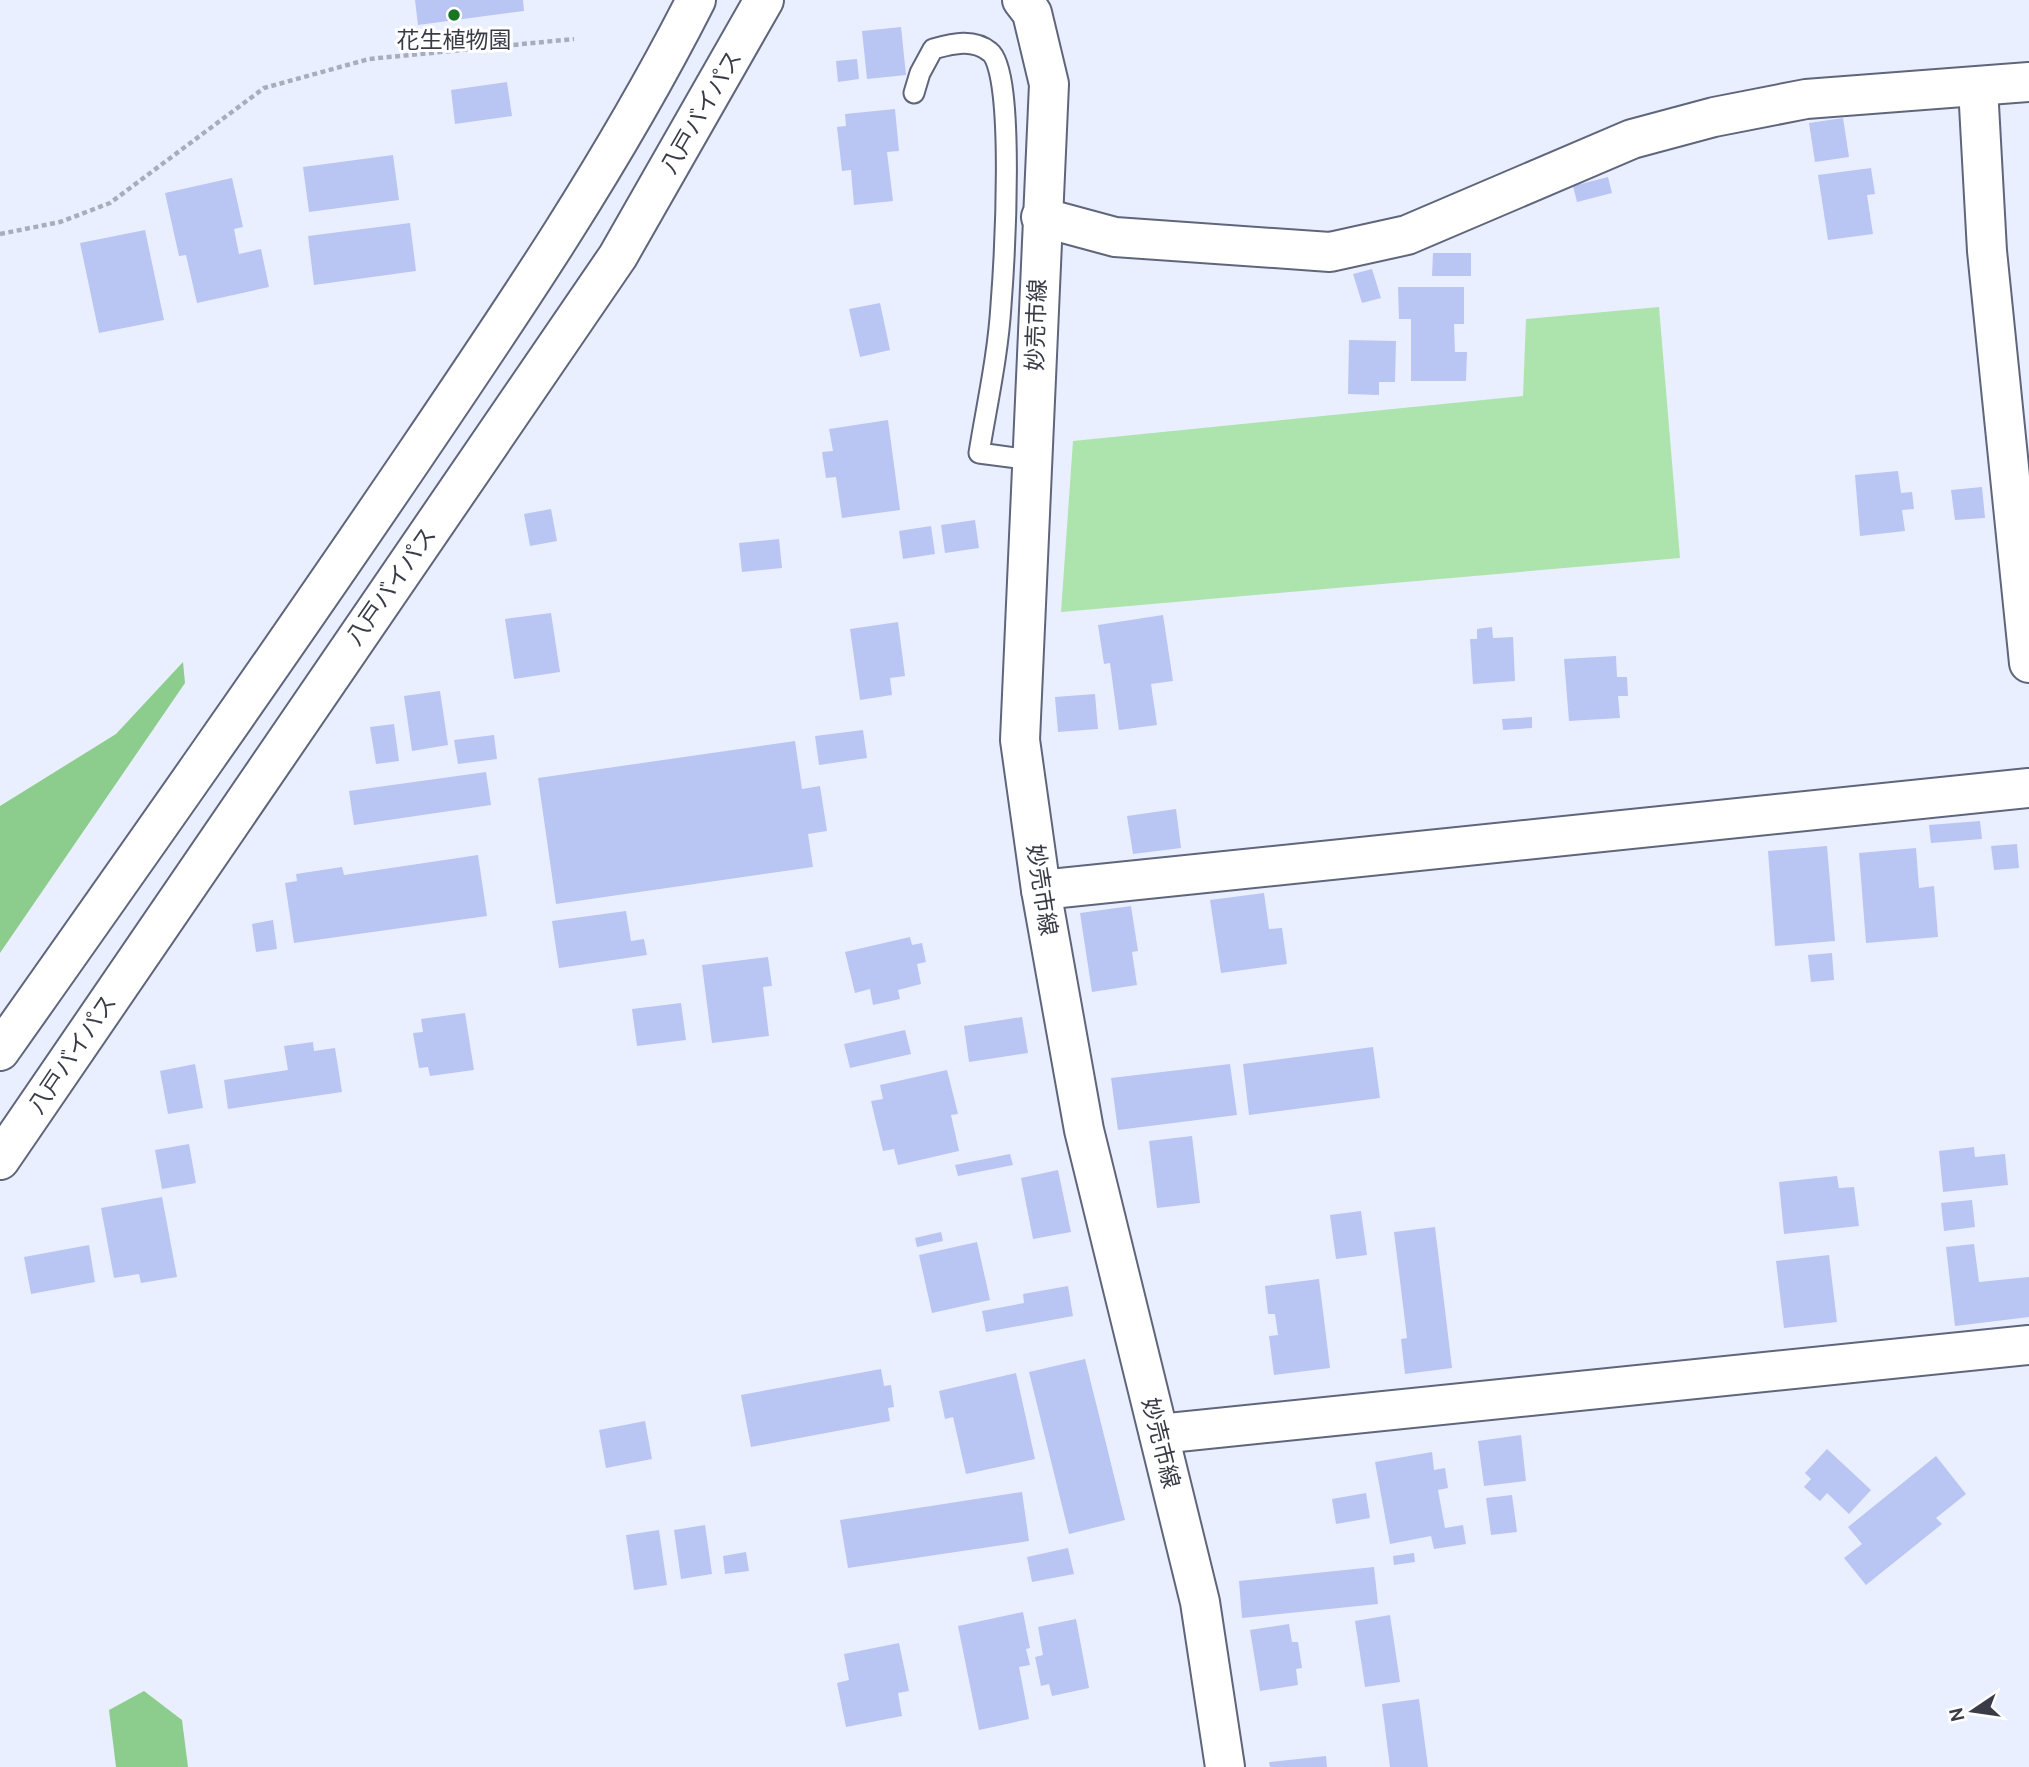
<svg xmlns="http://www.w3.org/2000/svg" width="2029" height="1767" font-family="Cabin,'Noto Sans JP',sans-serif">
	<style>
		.green { fill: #ade3ad }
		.forest { fill: #8ccd8d }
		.building { fill: #b9c5f3 }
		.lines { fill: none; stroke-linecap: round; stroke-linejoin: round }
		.service-casing { stroke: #5f657b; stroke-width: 23 }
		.minor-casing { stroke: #5f657b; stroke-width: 42 }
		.secondary-casing { stroke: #5f657b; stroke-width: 42 }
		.trunk-casing { stroke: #5f657b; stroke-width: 42 }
		.path { stroke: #a9adbb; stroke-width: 4.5; stroke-dasharray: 5 3.5; stroke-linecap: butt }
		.service { stroke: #fff; stroke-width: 19 }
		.minor { stroke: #fff; stroke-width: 38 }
		.secondary { stroke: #fff; stroke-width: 38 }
		.trunk { stroke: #fff; stroke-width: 38 }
		.poi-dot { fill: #177524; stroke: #fff; stroke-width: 2.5 }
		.labels { text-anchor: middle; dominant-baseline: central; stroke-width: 6; stroke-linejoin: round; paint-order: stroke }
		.poi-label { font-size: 23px; fill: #393c47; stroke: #fff }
		.street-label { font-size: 23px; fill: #393c47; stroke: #fff }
	</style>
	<rect width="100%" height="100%" fill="#eaefff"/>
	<polygon class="green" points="1659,307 1680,558 1061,612 1073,441 1523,396 1526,319"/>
	<g class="forest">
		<polygon points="183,662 185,683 0,953 0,806 116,734"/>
		<polygon points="144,1691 182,1720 188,1767 116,1767 109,1710"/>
	</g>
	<g class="building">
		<polygon points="415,0 523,0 524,11 418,25"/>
		<polygon points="901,27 906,75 867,79 862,31"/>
		<polygon points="857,59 859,79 838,82 836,61"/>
		<polygon points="507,82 512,116 455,124 451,90"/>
		<polygon points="895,109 899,151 887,152 893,201 854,205 851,170 842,171 837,127 846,126 845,114"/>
		<polygon points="1843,118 1849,157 1815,162 1809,123"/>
		<polygon points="393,155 399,200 309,212 303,167"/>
		<polygon points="1871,168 1875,194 1867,195 1873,234 1828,240 1818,175"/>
		<polygon points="1608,177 1612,193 1577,202 1573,186"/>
		<polygon points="232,178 243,227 234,229 239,254 261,249 269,287 197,303 186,255 179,256 165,193"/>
		<polygon points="410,223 416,271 314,285 308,236"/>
		<polygon points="145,230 164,320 99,333 80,243"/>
		<polygon points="1433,253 1471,253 1471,276 1432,276"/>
		<polygon points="1372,269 1381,298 1362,303 1353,274"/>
		<polygon points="1398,287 1464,287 1464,324 1454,324 1455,352 1467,352 1466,381 1411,381 1411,319 1399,319"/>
		<polygon points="880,303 890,350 860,357 849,309"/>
		<polygon points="1349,340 1396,341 1395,382 1379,382 1379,395 1348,394"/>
		<polygon points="888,420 900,510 842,518 836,477 826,478 822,452 833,451 829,429"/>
		<polygon points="1898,471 1901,493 1912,492 1914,509 1902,510 1905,531 1860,536 1855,475"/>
		<polygon points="1982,487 1985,518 1955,520 1951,490"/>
		<polygon points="551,509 557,541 530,546 524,514"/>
		<polygon points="975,520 979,548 945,553 941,525"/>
		<polygon points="931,526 935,554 903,559 899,531"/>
		<polygon points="779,539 782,568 742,572 739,543"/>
		<polygon points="551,613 560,672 514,679 505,619"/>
		<polygon points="1163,615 1173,681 1151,684 1157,725 1119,730 1110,663 1104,664 1098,625"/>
		<polygon points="898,622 905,676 890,678 892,695 860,700 850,629"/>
		<polygon points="1492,627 1493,638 1513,637 1515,681 1473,684 1470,639 1477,639 1477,629"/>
		<polygon points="1616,656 1617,677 1627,677 1628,696 1618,696 1620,718 1569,721 1564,659"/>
		<polygon points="440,691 448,745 412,751 404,696"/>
		<polygon points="1095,694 1098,729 1058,732 1055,697"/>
		<polygon points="1532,717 1532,728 1503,730 1502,719"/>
		<polygon points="394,724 399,761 376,764 370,727"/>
		<polygon points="863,730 867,758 819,765 815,736"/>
		<polygon points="494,735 497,759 458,764 454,740"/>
		<polygon points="795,741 802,789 820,786 827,831 808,834 813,867 556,904 538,778"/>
		<polygon points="486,772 491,805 354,825 349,791"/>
		<polygon points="1176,809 1181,848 1133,854 1127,816"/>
		<polygon points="1980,821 1982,839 1931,843 1929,825"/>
		<polygon points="2017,844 2019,868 1994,870 1991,846"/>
		<polygon points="1827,846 1835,941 1775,946 1768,851"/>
		<polygon points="1916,848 1919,888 1934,886 1938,937 1866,943 1859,853"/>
		<polygon points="478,855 487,916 294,943 285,883 297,881 296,874 342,867 344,875"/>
		<polygon points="1264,893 1269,929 1282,928 1287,964 1221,973 1210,900"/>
		<polygon points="1131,906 1138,951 1132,952 1137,985 1092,992 1080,913"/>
		<polygon points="626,911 631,941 644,939 647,955 559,968 552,921"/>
		<polygon points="273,920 277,949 256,952 252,924"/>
		<polygon points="910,937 912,945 922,943 926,962 917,964 921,984 898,990 900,999 873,1005 870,989 855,993 845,952"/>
		<polygon points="1832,953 1834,980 1811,982 1808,955"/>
		<polygon points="768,957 772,986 763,987 769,1036 712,1043 702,965"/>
		<polygon points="681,1003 686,1040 637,1046 632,1009"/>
		<polygon points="465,1013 474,1070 430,1076 428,1067 419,1068 413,1033 423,1032 421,1019"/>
		<polygon points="1022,1017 1028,1053 969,1062 964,1026"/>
		<polygon points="905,1030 911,1054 850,1068 844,1044"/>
		<polygon points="313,1042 314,1051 335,1048 342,1092 228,1109 224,1080 288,1070 284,1046"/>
		<polygon points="1373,1047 1380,1098 1249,1115 1243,1064"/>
		<polygon points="195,1064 203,1108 168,1114 160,1071"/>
		<polygon points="1230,1064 1237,1115 1118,1130 1111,1078"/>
		<polygon points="947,1070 958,1114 951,1115 959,1151 898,1165 894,1149 883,1151 871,1101 883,1099 880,1085"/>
		<polygon points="1192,1136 1200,1203 1157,1208 1149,1141"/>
		<polygon points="189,1144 196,1183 162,1189 155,1150"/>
		<polygon points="1974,1147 1975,1157 2005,1154 2008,1185 1943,1192 1939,1151"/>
		<polygon points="1010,1154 1013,1165 958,1176 955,1165"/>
		<polygon points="1058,1170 1071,1232 1033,1239 1021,1178"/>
		<polygon points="1837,1176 1839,1188 1854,1187 1859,1226 1784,1234 1779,1182"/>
		<polygon points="162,1197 177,1277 141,1283 139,1274 114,1278 101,1208"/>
		<polygon points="1972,1200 1975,1227 1944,1231 1941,1203"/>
		<polygon points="1361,1211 1367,1255 1336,1259 1330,1215"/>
		<polygon points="1435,1227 1452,1368 1405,1374 1401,1339 1407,1338 1394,1232"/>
		<polygon points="941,1232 943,1241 917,1247 915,1238"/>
		<polygon points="977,1242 990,1300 932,1313 919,1255"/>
		<polygon points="1974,1244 1979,1282 2029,1277 2029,1317 1955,1326 1946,1247"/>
		<polygon points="89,1245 95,1282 31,1294 24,1257"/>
		<polygon points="1829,1255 1837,1322 1784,1328 1776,1261"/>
		<polygon points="1319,1279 1330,1368 1274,1375 1269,1336 1278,1335 1275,1314 1268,1314 1265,1286"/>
		<polygon points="1068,1286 1073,1316 986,1332 982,1311 1024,1303 1023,1294"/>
		<polygon points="1085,1359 1125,1520 1069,1534 1029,1372"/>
		<polygon points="881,1369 884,1386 891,1385 894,1407 888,1408 890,1421 751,1447 741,1395"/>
		<polygon points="1016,1373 1035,1459 966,1474 953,1417 945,1419 939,1391"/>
		<polygon points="645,1421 652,1459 606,1468 599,1430"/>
		<polygon points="1521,1435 1526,1481 1484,1486 1478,1441"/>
		<polygon points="1827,1449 1871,1490 1849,1514 1827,1493 1820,1501 1804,1487 1811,1479 1805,1473"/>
		<polygon points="1432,1452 1434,1470 1445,1468 1448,1488 1438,1490 1445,1528 1463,1525 1466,1544 1434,1549 1431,1536 1390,1544 1375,1462"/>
		<polygon points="1936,1456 1966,1494 1936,1518 1942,1524 1866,1585 1844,1558 1862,1544 1848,1527"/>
		<polygon points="1022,1492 1029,1541 848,1568 840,1520"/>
		<polygon points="1366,1493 1370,1518 1336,1524 1332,1499"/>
		<polygon points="1512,1495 1517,1532 1491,1535 1486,1498"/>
		<polygon points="705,1525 712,1574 681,1579 674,1530"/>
		<polygon points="659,1530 667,1585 634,1590 626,1535"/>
		<polygon points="1068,1548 1074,1574 1032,1582 1027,1557"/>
		<polygon points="746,1552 749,1571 725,1574 723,1556"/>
		<polygon points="1414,1553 1415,1562 1394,1565 1393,1556"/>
		<polygon points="1374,1567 1378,1604 1242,1618 1239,1581"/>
		<polygon points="1023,1612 1030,1648 1026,1649 1030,1665 1019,1667 1029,1719 979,1730 958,1626"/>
		<polygon points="1390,1615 1400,1682 1365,1687 1355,1621"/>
		<polygon points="1076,1619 1089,1688 1052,1696 1049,1684 1041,1686 1035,1657 1043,1655 1038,1627"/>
		<polygon points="1289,1624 1292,1642 1298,1642 1302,1668 1296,1669 1298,1685 1260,1691 1250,1630"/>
		<polygon points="899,1643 909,1691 898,1693 902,1716 846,1727 837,1683 849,1680 844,1654"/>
		<polygon points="1419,1699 1428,1767 1390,1767 1382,1704"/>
		<polygon points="1326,1756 1327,1767 1270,1767 1269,1762"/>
	</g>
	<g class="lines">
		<g class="service-casing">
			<path id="service" d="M 914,93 L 920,73 L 933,49 C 952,44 973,38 990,52 C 1016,72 1004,266 1001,305 C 998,355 987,404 979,453 L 1031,460"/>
		</g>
		<g class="minor-casing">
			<g id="minor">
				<polyline points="1978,87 1987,251 2029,663"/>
				<polyline points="1041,217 1115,237 1330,252 1407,235 1632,139 1714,117 1806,99 2029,82"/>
				<polyline points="1041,890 2029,788"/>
				<polyline points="1159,1434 2029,1345"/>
			</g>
		</g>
		<g class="secondary-casing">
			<polyline id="secondary" points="1022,0 1032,13 1049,84 1020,740 1041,890 1084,1130 1200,1602 1225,1767"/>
		</g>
		<g class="trunk-casing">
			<g id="trunk">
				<path d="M 0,1051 C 139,854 278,657 413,458 C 514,309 615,160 696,0"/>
				<polyline points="0,1160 618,256 764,0"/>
			</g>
		</g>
		<polyline class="path" points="0,234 60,222 110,203 264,88 369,59 574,39"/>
		<use href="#service" class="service"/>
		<use href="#minor" class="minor"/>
		<use href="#secondary" class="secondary"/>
		<use href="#trunk" class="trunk"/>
	</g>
	<circle class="poi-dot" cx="454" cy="15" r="7"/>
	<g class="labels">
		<g class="poi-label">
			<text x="454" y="40">花生植物園</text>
		</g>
		<g class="street-label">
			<text transform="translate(701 112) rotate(-60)">八戸バイパス</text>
			<text transform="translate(1036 325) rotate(-88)">妙売市線</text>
			<text transform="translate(391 586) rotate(-55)">八戸バイパス</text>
			<text transform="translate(1042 890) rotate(81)">妙売市線</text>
			<text transform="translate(72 1054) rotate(-56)">八戸バイパス</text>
			<text transform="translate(1161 1443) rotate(76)">妙売市線</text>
		</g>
	</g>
	<g transform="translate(1973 1711) rotate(257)" stroke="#ffffff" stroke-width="5" paint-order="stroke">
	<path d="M0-5L12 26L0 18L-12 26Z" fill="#393c47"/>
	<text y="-10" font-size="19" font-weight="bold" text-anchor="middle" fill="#393c47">N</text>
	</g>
</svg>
